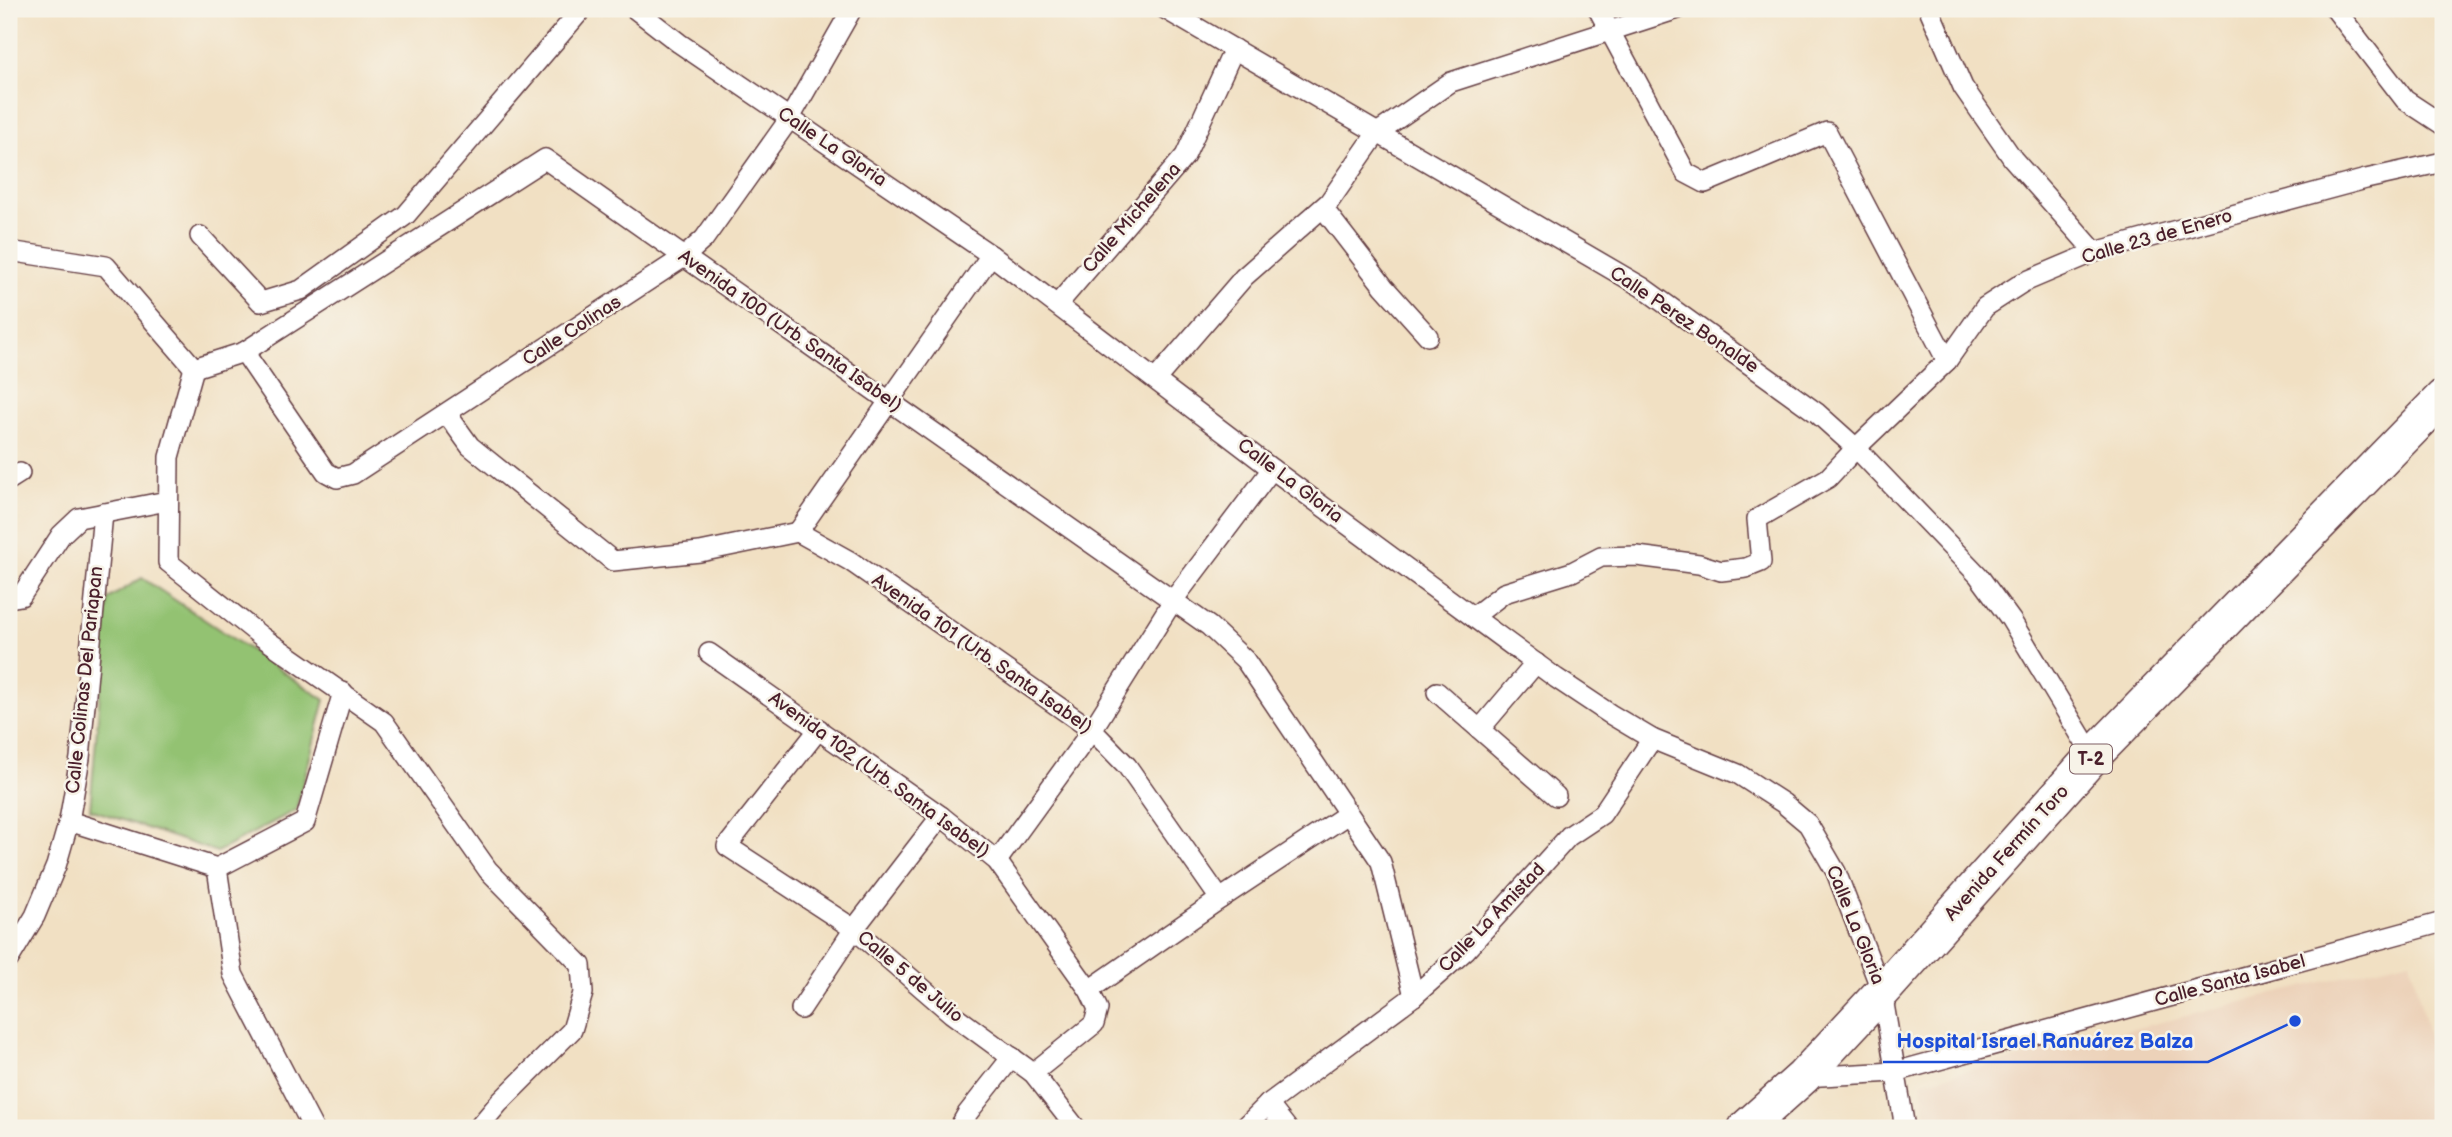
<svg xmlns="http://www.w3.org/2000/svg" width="2452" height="1137" font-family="'Balsamiq Sans',sans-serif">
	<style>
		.built { fill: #ecd2b9 }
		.green { fill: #93c272; stroke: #6e704e; stroke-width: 2 }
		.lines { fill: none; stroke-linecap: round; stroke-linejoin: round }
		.street-casing { stroke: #633c42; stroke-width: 22 }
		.highway-casing { stroke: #633c42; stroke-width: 38 }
		.street { stroke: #fff; stroke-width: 19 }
		.highway { stroke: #fff; stroke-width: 35 }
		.labels { text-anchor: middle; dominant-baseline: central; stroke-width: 5; stroke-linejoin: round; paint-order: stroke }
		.shield { fill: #f7f3e8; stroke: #7e5f64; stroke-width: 2 }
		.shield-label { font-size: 18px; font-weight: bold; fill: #4a1f2b }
		.street-label { font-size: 19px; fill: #4a1f2b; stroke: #f7f3e8 }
		.leader { fill: none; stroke: #1d4ed8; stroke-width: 2.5 }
		.callout-dot { fill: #1d4ed8; stroke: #f7f3e8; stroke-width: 2.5 }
		.callout-label { font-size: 21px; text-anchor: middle; font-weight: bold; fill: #1d4ed8; stroke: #f7f3e8; stroke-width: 5; stroke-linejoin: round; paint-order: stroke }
	</style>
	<rect width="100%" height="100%" fill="#f7f3e8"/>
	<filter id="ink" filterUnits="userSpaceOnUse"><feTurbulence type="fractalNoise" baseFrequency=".0143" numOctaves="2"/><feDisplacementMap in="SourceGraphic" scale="14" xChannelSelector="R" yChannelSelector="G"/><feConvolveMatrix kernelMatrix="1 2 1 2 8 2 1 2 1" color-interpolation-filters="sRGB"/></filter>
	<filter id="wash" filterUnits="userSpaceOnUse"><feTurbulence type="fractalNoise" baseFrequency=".00686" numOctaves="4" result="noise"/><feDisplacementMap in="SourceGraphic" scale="28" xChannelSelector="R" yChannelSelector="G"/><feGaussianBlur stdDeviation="1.57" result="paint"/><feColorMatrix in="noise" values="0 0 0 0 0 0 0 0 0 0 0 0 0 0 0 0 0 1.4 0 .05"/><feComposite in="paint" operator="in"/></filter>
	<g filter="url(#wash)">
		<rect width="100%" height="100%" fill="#f1e0c3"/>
		<polygon class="built" points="2410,960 2443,1097 2443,1128 1927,1128 1922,1082"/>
		<polygon class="green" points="142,578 325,700 296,810 217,852 90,809 108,599"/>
	</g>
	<g filter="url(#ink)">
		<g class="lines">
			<g class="street-casing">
				<g id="street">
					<polyline points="635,9 679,43 991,255 1272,469 1556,678 1610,714 1652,739 1738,774 1783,803 1808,824 1836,872 1882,992 1905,1128"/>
					<polyline points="1165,9 1642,287 1817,413 1856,448 1978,575 2011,620 2093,756"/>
					<polyline points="1598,9 1686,173 1705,183 1827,132 1947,361"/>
					<polyline points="1929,9 1963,87 2013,159 2095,252"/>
					<polyline points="2335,9 2405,100 2443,125"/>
					<polyline points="1323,208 1384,287 1428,336"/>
					<polyline points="200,236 261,302 301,290 406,215 582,9"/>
					<polyline points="9,251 106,266 194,368 244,352 545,159 1209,626 1245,660 1381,862 1414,996"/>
					<polyline points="1057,305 1185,156 1234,49"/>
					<polyline points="244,352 326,472 337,478 353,474 684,257 704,239 790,118 852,9"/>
					<polyline points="194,368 169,457 168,562 262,637 384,722 488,870 581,965 583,993 572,1030 499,1103 478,1128"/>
					<polyline points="1156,379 1244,277 1329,202 1377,133 1451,82 1678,9"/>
					<polyline points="447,414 470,446 613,561 700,552 798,532"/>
					<polyline points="9,480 20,473"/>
					<polyline points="798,532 850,561 1092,730 1127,766 1220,899"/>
					<polyline points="798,532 991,255"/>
					<polyline points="9,598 21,596 61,535 79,518 167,501"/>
					<polyline points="1473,617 1504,593 1572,572 1601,557 1637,556 1699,564 1721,571 1746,568 1761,562 1757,519 1828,478 1856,448 1947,361 1985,307 2022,283 2095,252 2366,179 2443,162"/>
					<polyline points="709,653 941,816 997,861 1089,990 1098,1009 1094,1024 1033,1073"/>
					<polyline points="1437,692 1556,796"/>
					<polyline points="819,729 727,846 854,929 951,1013 1033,1073 1076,1128"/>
					<polyline points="1480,729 1536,663"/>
					<polyline points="69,821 217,868 305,822 343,692"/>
					<polyline points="997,861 1092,730 1174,599 1272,469"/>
					<polyline points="217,868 233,974 313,1128"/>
					<polyline points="9,959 35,916 56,866 69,821 80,758 103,513"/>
					<polyline points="1089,990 1220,899 1348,814"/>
					<polyline points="801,1009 854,929 941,816"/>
					<polyline points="1803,1077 1895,1072 2443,922"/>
					<polyline points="1268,1104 1287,1128"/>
					<polyline points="959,1128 967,1114 1012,1057"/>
					<polyline points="1244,1128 1268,1104 1414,996 1466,950 1569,836 1602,814 1652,739"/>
				</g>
			</g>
			<g class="highway-casing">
				<polyline id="highway" points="1746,1128 1803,1077 1882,992 2093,756 2443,397"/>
			</g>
			<use href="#street" class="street"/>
			<use href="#highway" class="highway"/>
		</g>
	</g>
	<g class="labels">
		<rect class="shield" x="2070" y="744.5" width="42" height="29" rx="5"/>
		<g class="shield-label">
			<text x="2091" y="759">T-2</text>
		</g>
		<g class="street-label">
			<text transform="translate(832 147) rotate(34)">Calle La Gloria</text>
			<text transform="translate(1132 218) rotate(-49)">Calle Michelena</text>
			<text transform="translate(2157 237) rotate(-16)">Calle 23 de Enero</text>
			<text transform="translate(1684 320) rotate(34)">Calle Perez Bonalde</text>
			<text transform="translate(572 331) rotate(-33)">Calle Colinas</text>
			<text transform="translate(790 331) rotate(35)">Avenida 100 (Urb. Santa Isabel)</text>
			<text transform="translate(1290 481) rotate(37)">Calle La Gloria</text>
			<text transform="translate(982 654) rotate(35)">Avenida 101 (Urb. Santa Isabel)</text>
			<text transform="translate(85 680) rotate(-84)">Calle Colinas Del Pariapan</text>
			<text transform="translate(879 775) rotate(36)">Avenida 102 (Urb. Santa Isabel)</text>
			<text transform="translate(2007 853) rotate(-48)">Avenida Fermín Toro</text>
			<text transform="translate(1492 918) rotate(-46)">Calle La Amistad</text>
			<text transform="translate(1855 925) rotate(68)">Calle La Gloria</text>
			<text transform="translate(910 977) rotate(40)">Calle 5 de Julio</text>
			<text transform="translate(2230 981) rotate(-15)">Calle Santa Isabel</text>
		</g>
	</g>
	<path class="leader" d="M2295 1021L2208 1062H1883"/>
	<circle class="callout-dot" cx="2295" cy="1021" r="7"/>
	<g class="callout-label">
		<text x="2045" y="1048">Hospital Israel Ranuárez Balza</text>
	</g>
	<rect width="2452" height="1137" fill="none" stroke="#f7f3e8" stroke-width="35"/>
</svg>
